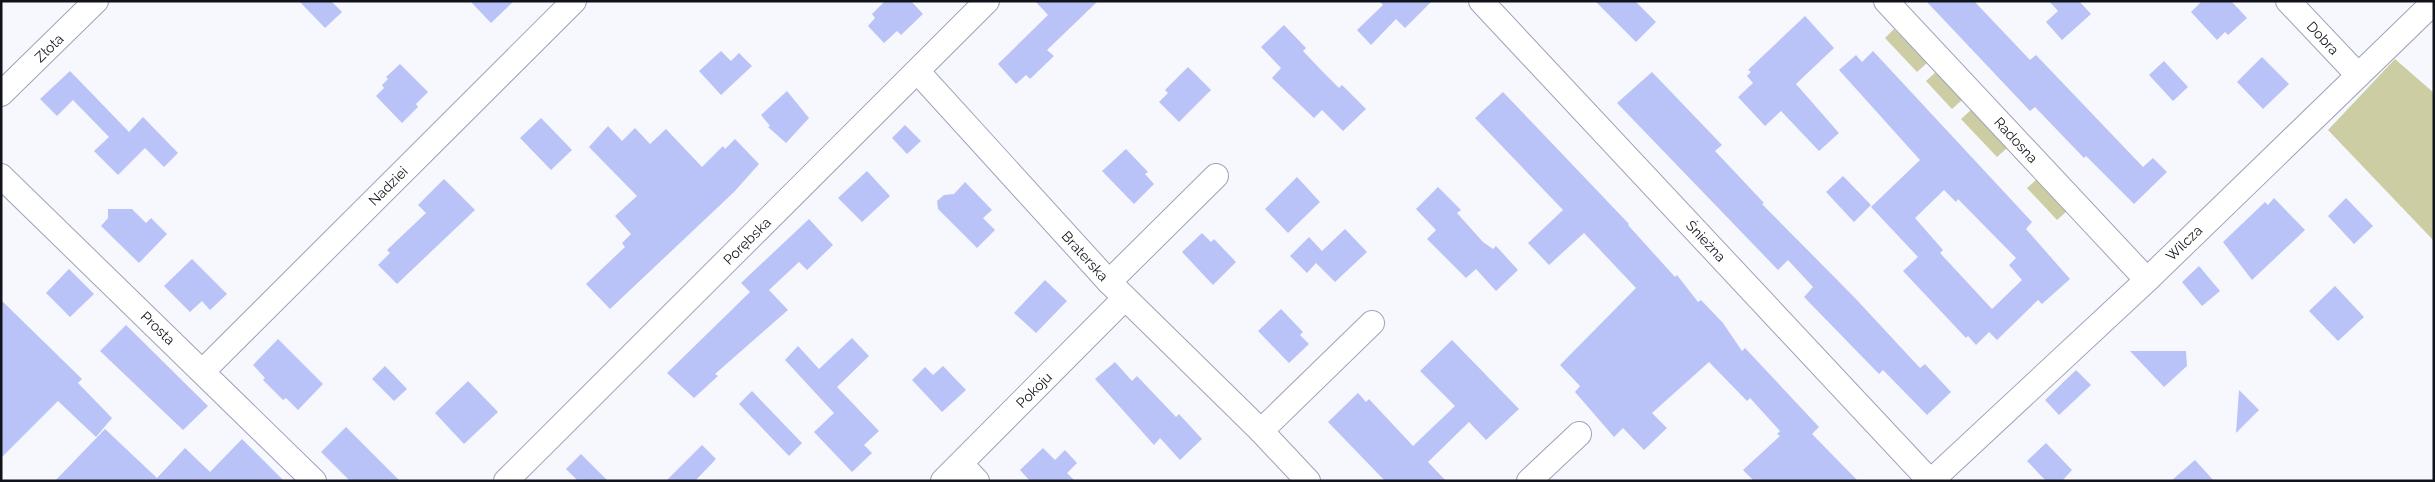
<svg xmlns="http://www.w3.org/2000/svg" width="2435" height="482" font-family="Raleway,sans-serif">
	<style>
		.green { fill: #cdcda3 }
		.building { fill: #b9c3f8; fill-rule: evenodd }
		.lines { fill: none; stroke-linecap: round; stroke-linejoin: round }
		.minor-casing { stroke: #9ea3ba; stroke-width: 26 }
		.minor { stroke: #fff; stroke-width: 24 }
		.labels { text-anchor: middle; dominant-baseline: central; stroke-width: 4; stroke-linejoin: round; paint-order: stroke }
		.street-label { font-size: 14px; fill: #11131b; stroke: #fff }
	</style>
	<rect width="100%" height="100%" fill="#f7f8fd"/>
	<g class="green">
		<polygon points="1894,29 1927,63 1917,72 1885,38"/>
		<polygon points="2395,59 2434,93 2434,241 2328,130"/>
		<polygon points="1936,72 1962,100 1952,109 1926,81"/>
		<polygon points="1971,110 2007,148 1997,157 1961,119"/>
		<polygon points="2037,179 2067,211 2057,220 2027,188"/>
	</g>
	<g class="building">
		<polygon points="299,1 331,1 342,12 325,28"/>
		<polygon points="470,1 514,1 491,23"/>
		<polygon points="885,1 911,1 923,14 901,35 897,31 884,43 868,26 875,18 872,14"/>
		<polygon points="1035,1 1098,1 1047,50 1054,56 1030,79 1026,75 1016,84 998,64 1048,15"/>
		<polygon points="1379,1 1432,1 1405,28 1396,19 1371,45 1357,30 1383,5"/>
		<polygon points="1595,1 1635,1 1656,22 1636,42"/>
		<polygon points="1926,1 1974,1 2030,60 2036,55 2143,167 2153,158 2167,172 2134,204 2086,156 2084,158 2035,107 2030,111"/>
		<polygon points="2049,1 2079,1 2091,14 2062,40 2046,22 2058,11"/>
		<polygon points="2202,1 2231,1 2247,18 2228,35 2225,32 2217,40 2191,12"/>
		<polygon points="1805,16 1834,48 1796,84 1839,133 1819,151 1781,111 1765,126 1738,97 1753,83 1747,76 1751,72 1748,70"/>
		<polygon points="1284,25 1306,48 1303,51 1322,71 1339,88 1342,85 1366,109 1343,131 1322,110 1314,118 1272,78 1281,68 1261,47"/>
		<polygon points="721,51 731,61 739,53 752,66 721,95 699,71"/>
		<path d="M 1873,51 L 2032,222 L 2026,229 L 2070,279 L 2042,304 L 2038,300 L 1997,340 L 1989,332 L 1976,345 L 1968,336 L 1966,338 L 1903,271 L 1918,257 L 1871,207 L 1920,160 L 1839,70 L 1856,55 L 1862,62 ZM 1944,190 L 1956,202 L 1958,199 L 2016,258 L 2009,265 L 2022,280 L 1992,309 L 1940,253 L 1943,250 L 1915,218 Z"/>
		<polygon points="2262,57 2289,84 2263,109 2237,82"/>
		<polygon points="2164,61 2188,87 2173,101 2149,75"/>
		<polygon points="400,64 428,92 416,104 418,107 402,123 376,96 384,88 382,85 388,79 386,77"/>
		<polygon points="1188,67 1211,90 1179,122 1159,102 1168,93 1165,90"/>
		<polygon points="70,71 129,132 143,117 178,153 164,167 145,148 118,175 94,151 109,137 73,100 57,116 40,99"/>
		<polygon points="1652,72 1722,145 1715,151 1764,203 1762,204 1855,298 1920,368 1925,364 1951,392 1927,415 1883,370 1879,374 1804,297 1813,287 1788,260 1778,270 1617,103"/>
		<polygon points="787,91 809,118 786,143 768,127 770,126 761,115"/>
		<polygon points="1503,92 1629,224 1628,225 1675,277 1677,275 1698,302 1701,300 1723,323 1742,351 1745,348 1819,427 1812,434 1858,481 1754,481 1743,470 1780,436 1777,434 1780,431 1750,398 1747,401 1709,362 1652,413 1667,428 1644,450 1623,428 1614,437 1575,392 1580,386 1560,365 1636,288 1584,233 1549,265 1528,243 1563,210 1475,118"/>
		<polygon points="541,118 572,150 551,170 520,138"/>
		<polygon points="905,125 921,141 907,154 892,138"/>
		<polygon points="608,126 622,141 635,128 650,144 666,129 702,167 723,146 725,149 735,139 759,164 734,192 610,309 586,284 625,247 622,243 631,234 615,216 637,196 589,147"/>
		<polygon points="1126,149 1148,172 1145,174 1154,184 1134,204 1102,171"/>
		<polygon points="867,171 890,196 862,222 838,198"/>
		<polygon points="1843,176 1871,205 1854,222 1826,192"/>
		<polygon points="1297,177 1320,202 1288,233 1265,209"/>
		<polygon points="444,179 475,210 397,284 378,265 390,253 387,250 426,213 418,205"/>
		<polygon points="965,182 992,210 983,218 995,230 977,248 938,209 937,201 944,195 954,194"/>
		<polygon points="1438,187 1461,210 1457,213 1483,242 1493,249 1496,246 1518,270 1496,291 1476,269 1466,278 1427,239 1436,230 1416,209"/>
		<polygon points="2274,198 2305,230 2252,280 2223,242 2265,202 2268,205"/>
		<polygon points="2346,198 2373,226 2354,244 2328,216"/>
		<polygon points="108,209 132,209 146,223 151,218 167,234 139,263 101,226 108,218"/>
		<polygon points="809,219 833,245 807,270 799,262 769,290 788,310 715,374 718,376 694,398 667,373 750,292 741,283"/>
		<polygon points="1345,229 1367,252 1335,282 1316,263 1307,273 1290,256 1309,237 1322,251"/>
		<polygon points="1202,233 1211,242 1214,239 1236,262 1213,285 1182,252"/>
		<polygon points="192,259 227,294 210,310 202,301 190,312 164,286"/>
		<polygon points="2199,266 2220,291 2202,306 2182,282"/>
		<polygon points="69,269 94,294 70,317 46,293"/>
		<polygon points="1045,280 1067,301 1036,333 1014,313"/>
		<polygon points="2335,286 2364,317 2338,341 2309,311"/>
		<polygon points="1,300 82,379 78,383 112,418 96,437 58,401 1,458"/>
		<polygon points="1281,309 1303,332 1300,335 1309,344 1289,363 1258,331"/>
		<polygon points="126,325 208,406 183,430 100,351"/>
		<polygon points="852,338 869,356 837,387 879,431 864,445 872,453 852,472 814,432 834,413 785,360 798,346 819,369"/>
		<polygon points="278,339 323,384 298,410 286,398 283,400 263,380 265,378 253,365"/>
		<polygon points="1452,340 1519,409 1486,440 1469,422 1428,462 1446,481 1385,481 1328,422 1358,393 1366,402 1369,399 1413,446 1455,406 1420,371"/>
		<polygon points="2130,351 2186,351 2187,366 2164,387"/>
		<polygon points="1115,362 1132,381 1137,376 1176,417 1179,414 1202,439 1180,460 1160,438 1154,445 1095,379"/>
		<polygon points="385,366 407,389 394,401 372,379"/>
		<polygon points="943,366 966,390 942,412 912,380 925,367 933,375"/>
		<polygon points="2076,370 2091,385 2059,415 2045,400"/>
		<polygon points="468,381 498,412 464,444 435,413"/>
		<polygon points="2239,390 2259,410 2236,433"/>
		<polygon points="752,391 802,443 789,456 739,404"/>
		<polygon points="346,427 400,481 350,481 321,452"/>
		<polygon points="105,429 157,478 185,448 210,472 242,439 284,481 55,481"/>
		<polygon points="2046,443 2072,470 2062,481 2046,481 2027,461"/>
		<polygon points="702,445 716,459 695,481 666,481"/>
		<polygon points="1043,448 1055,460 1065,450 1077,463 1067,473 1075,481 1030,481 1020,470"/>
		<polygon points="581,454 608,481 578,481 566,469"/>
		<polygon points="2195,460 2214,481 2171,481"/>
	</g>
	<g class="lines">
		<g class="minor-casing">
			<g id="minor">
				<polyline points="1481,1 1930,481"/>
				<polyline points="1886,1 2147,280"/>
				<polyline points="2288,1 2358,75"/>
				<polyline points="918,72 1109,282 1261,431 1308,481"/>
				<polyline points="1,94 96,1"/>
				<polyline points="1,176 314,481"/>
				<polyline points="1109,282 1216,176"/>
				<polyline points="203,371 574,1"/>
				<polyline points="1261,431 1372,323"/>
				<polyline points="961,464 977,481"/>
				<polyline points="506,481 987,1"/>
				<polyline points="943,481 1125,298"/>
				<polyline points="1529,481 1579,434"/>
				<polyline points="1931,481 2147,280 2434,2"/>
			</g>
		</g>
		<use href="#minor" class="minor"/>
	</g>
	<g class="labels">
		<g class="street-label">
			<text transform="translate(2323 38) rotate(47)">Dobra</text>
			<text transform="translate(49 48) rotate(-44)">Złota</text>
			<text transform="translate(2016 140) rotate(47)">Radosna</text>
			<text transform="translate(388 186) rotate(-45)">Nadziei</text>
			<text transform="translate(747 241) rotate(-45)">Porębska</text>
			<text transform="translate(1706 241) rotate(47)">Śnieżna</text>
			<text transform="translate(2184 243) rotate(-44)">Wilcza</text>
			<text transform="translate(1085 256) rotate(48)">Braterska</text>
			<text transform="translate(158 328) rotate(44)">Prosta</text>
			<text transform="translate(1034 390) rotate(-45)">Pokoju</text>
		</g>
	</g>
	<rect width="2435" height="482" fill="none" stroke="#11131b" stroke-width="5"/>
</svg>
